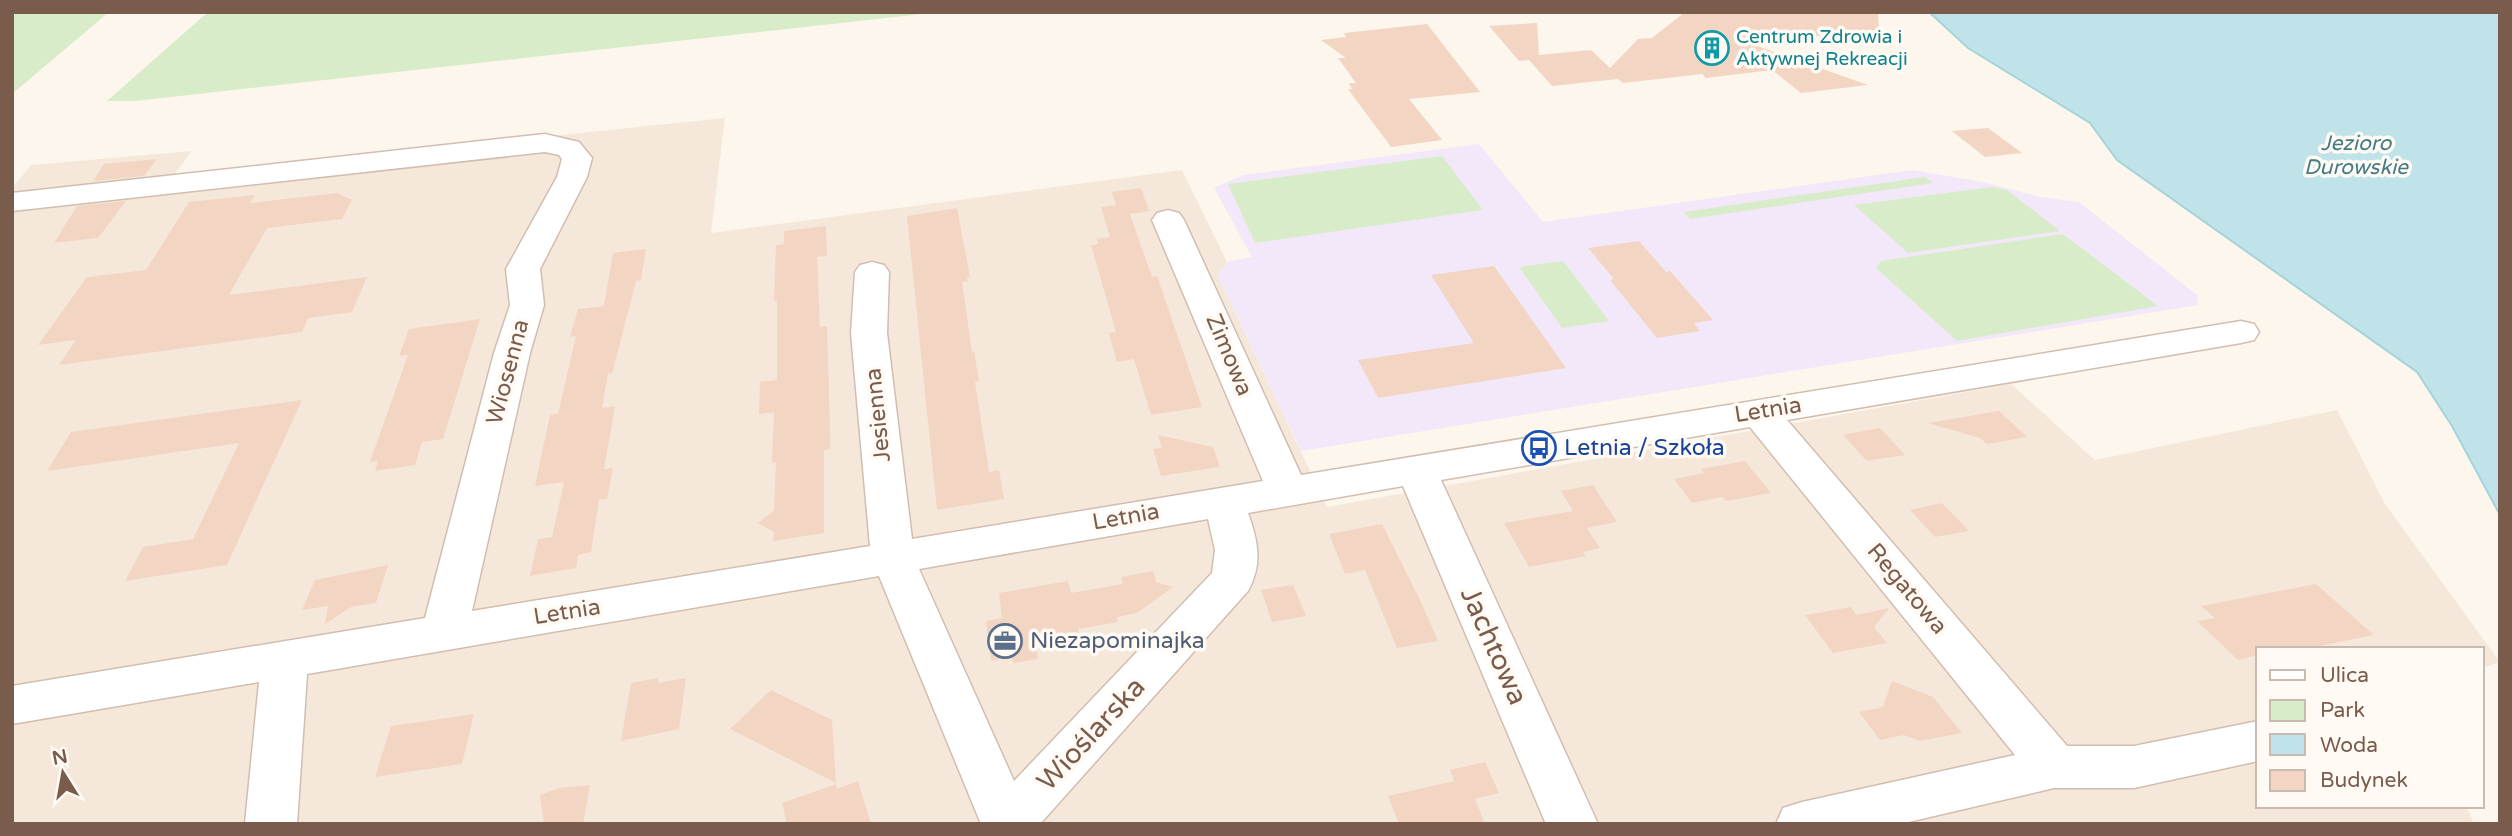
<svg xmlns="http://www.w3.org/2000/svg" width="2512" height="836" font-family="'Varela Round',sans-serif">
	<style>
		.residential { fill: #f5e8da }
		.education { fill: #f3e8fa }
		.green { fill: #d8ecc9 }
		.water { fill: #bfe3e8; stroke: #a5d3da; stroke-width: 2 }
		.building { fill: #f3d5c3 }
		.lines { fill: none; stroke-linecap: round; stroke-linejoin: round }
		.minor-casing { stroke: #d1beb0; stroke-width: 3 }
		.minor { fill: #fff; fill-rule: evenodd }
		.labels { text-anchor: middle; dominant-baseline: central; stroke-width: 7; stroke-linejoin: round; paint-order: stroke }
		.far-culture-label { font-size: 19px; fill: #0d838f; stroke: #fffaf3; text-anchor: start }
		.far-water-label { font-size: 21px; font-style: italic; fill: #437c86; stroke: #fffaf3 }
		.street-label { font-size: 23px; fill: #7a5c4d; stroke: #fffaf3 }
		.transit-label { font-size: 23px; fill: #164399; stroke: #fffaf3; text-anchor: start }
		.service-label { font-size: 23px; fill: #4e5e75; stroke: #fffaf3; text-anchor: start }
		.near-street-label { font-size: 28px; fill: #7a5c4d; stroke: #fffaf3 }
	</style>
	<rect width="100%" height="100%" fill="#fdf6ec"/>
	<polygon class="residential" points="725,118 711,233 1182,170 1227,262 1218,276 1327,507 2011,384 2095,460 2337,410 2385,504 2500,662 2482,668 2482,649 2258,649 2258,806 2466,806 2474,824 12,824 12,188 31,165 192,151 174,175"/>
	<polygon class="education" points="1479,144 1543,222 1912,170 1983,182 2041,197 2079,202 2197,295 2198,305 1301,451 1218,276 1227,262 1252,257 1214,188 1243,175"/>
	<g class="green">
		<polygon points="12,12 109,12 12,94"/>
		<polygon points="208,12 940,12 135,101 107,101"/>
		<polygon points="1442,156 1483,210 1255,243 1228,184"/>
		<polygon points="1925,177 1933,183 1690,219 1684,212"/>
		<polygon points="1992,187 2007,190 2060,231 1908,253 1854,205"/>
		<polygon points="2063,234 2158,306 1957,341 1876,268 1881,261"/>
		<polygon points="1563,261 1609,321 1562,328 1519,267"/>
	</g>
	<polygon class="water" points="1929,12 2500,12 2500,515 2452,426 2417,372 2117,160 2090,123 1968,48"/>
	<g class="building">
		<polygon points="1685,12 1878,12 1879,31 1746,42 1868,85 1801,93 1772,70 1706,78 1702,74 1623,83 1618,79 1552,86 1529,60 1519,61 1489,26 1537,23 1539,55 1591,50 1610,68 1638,39 1652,38"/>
		<polygon points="1427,24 1480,92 1409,99 1442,140 1391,147 1348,89 1352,89 1349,83 1356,83 1338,58 1346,58 1321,40 1346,37 1344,33"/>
		<polygon points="1988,128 2022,153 1985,157 1952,131"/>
		<polygon points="157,159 144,176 93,181 104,164"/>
		<polygon points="1141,188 1149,211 1130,214 1152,277 1157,276 1202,407 1151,415 1134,359 1117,362 1109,333 1116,332 1091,245 1098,244 1097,239 1110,237 1101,207 1116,205 1112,192"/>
		<polygon points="337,193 352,200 342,219 267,228 229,295 367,277 352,312 308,318 302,332 59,365 76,340 38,345 87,277 146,270 189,202 255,195 250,203"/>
		<polygon points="126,201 98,238 54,243 77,206"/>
		<polygon points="957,208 970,277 967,277 968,281 962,282 972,352 974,352 979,381 975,382 989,472 999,470 1004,499 937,510 907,216"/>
		<polygon points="826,226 827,256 817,257 820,327 827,326 830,428 830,449 824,450 824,533 773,541 774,532 758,523 774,510 776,462 772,463 774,412 759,414 760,382 777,380 777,300 774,301 776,245 784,244 784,231"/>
		<polygon points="1639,241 1666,272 1670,271 1713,320 1694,323 1700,331 1657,338 1610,280 1614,279 1588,248"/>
		<polygon points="646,249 641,280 636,281 612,374 608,373 602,408 615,406 604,469 613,468 607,499 599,500 591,552 578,555 576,568 530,576 538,539 552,537 564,482 535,486 550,415 558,414 576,336 570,337 578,309 604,306 613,253"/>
		<polygon points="1494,266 1566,368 1378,398 1358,360 1474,343 1431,275"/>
		<polygon points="480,319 443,439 422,442 415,465 375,471 378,461 370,462 408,355 399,356 409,329"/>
		<polygon points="302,400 227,565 125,581 143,547 193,539 239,443 47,471 71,432"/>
		<polygon points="1999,411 2027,437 1987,444 1980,438 1928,423"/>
		<polygon points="1880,428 1905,455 1867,461 1843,435"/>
		<polygon points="1158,435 1213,447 1220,467 1161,476 1153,449 1162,448"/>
		<polygon points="1745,461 1771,493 1726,501 1722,497 1692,503 1674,479 1704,473 1701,469"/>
		<polygon points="1593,485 1617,522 1587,528 1600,548 1583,552 1586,556 1529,567 1504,523 1573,511 1561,491"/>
		<polygon points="1942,503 1969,531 1935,537 1910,510"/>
		<polygon points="1382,524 1421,602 1438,641 1397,648 1365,570 1345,574 1329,534"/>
		<polygon points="388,565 376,603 351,607 325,624 328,606 302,610 315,580"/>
		<polygon points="1153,571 1156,582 1173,587 1137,613 1117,617 1118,622 1078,629 1080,638 1036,646 1038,659 1013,663 1012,657 991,661 986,621 1002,618 999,593 1068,581 1071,593 1123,584 1121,577"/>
		<polygon points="2316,584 2374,635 2304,649 2258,649 2258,655 2238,660 2197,621 2215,618 2201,606"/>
		<polygon points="1293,585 1306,616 1272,622 1261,590"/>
		<polygon points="1851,607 1856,615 1889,608 1874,627 1887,643 1833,653 1805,615"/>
		<polygon points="658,678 658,683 686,678 679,729 621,741 631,683"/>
		<polygon points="1892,681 1933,697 1962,733 1920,741 1904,735 1880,740 1859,712 1883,707"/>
		<polygon points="771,690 832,720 836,783 730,729"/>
		<polygon points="474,714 462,764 375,777 391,726"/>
		<polygon points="1485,762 1499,793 1475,799 1485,824 1399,824 1388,796 1454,781 1450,770"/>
		<polygon points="858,781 871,824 787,824 782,803 836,784 837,789"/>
		<polygon points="590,785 583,824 544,824 540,795 559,788"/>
	</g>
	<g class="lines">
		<g class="minor-casing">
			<path id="minor" d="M 545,134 L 579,142 L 592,158 L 587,177 L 540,269 L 544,305 L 530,353 L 472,611 L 870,546 L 851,333 L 855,272 L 860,265 L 872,262 L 884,265 L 889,272 L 887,333 L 912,539 L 1263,481 L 1152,220 L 1157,213 L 1168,210 L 1179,213 L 1184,220 L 1301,475 L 2241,321 L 2254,324 L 2259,332 L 2254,340 L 2241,343 L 1787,420 L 2067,746 L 2134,746 L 2258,721 L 2258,761 L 2134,788 L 2054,788 L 1900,824 L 1776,824 L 1783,808 L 1802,802 L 2015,755 L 1750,427 L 1441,480 L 1598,824 L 1546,824 L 1403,486 L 1248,513 C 1258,541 1263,564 1248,591 L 1040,824 L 981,824 L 879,576 L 307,674 L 297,824 L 245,824 L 259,682 L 12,724 L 12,686 L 425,618 L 494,353 L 510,305 L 506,269 L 557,177 L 562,159 L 559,155 L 545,152 L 12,211 L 12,193 ZM 1208,519 L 1215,550 L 1212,573 L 1014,781 L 919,569 Z"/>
		</g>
		<use href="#minor" class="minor"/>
	</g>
	<defs>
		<g id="building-ring" transform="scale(1.75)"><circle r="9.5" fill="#fffaf3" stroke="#0f9aa8" stroke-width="1.5"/><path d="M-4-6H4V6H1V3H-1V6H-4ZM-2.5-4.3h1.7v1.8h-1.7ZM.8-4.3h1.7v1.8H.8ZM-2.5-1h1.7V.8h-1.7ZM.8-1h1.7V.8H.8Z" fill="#0f9aa8"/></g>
		<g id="bus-ring" transform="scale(1.75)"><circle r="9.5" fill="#fffaf3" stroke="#1a4fb4" stroke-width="1.5"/><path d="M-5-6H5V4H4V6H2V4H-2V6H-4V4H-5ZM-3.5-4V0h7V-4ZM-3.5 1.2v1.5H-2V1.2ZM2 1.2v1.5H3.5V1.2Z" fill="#1a4fb4"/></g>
		<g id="office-ring" transform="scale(1.75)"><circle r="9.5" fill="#fffaf3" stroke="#5c6f8a" stroke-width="1.5"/><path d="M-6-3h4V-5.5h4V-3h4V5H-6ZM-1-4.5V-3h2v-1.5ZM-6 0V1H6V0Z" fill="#5c6f8a"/></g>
	</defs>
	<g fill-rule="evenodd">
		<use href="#building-ring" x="1712" y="48"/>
		<use href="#bus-ring" x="1539" y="448"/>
		<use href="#office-ring" x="1005" y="641"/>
	</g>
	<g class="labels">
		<g class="far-culture-label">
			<text x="1736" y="37">Centrum Zdrowia i<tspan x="1736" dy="22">Aktywnej Rekreacji</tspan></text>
		</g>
		<g class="far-water-label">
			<text x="2356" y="143">Jezioro<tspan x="2356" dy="24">Durowskie</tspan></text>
		</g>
		<g class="street-label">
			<text transform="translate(1229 355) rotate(67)">Zimowa</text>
			<text transform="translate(508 372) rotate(-75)">Wiosenna</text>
			<text transform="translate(1768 410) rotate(-9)">Letnia</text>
			<text transform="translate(878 415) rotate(-96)">Jesienna</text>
			<text transform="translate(1126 517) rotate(-10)">Letnia</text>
			<text transform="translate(1907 589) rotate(50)">Regatowa</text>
			<text transform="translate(567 612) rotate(-9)">Letnia</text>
		</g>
		<g class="transit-label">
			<text x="1564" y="448">Letnia / Szkoła</text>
		</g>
		<g class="service-label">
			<text x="1030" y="641">Niezapominajka</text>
		</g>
		<g class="near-street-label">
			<text transform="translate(1494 646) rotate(66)">Jachtowa</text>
			<text transform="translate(1091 734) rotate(-47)">Wioślarska</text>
		</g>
	</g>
	<rect width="2512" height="836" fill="none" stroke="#7a5c4d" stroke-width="28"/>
	<rect x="2256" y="647" width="228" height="161" fill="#fffaf3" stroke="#cabbb1" stroke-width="2"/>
	<rect x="2270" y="670" width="35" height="10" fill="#ffffff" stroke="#cabbb1" stroke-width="2"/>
	<text x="2320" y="682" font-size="21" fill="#7a5c4d">Ulica</text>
	<rect x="2270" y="700" width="35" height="21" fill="#d8ecc9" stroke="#cabbb1" stroke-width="2"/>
	<text x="2320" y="717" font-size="21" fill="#7a5c4d">Park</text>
	<rect x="2270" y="734" width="35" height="21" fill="#bfe3e8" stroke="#cabbb1" stroke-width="2"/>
	<text x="2320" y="752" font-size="21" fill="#7a5c4d">Woda</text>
	<rect x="2270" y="770" width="35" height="21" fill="#f3d5c3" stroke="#cabbb1" stroke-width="2"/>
	<text x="2320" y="787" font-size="21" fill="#7a5c4d">Budynek</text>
	<g transform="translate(63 773) rotate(349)" stroke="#fffaf3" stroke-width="5" paint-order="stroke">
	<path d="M0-5L12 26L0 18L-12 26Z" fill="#7a5c4d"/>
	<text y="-10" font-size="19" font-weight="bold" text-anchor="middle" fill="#7a5c4d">N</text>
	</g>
</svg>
